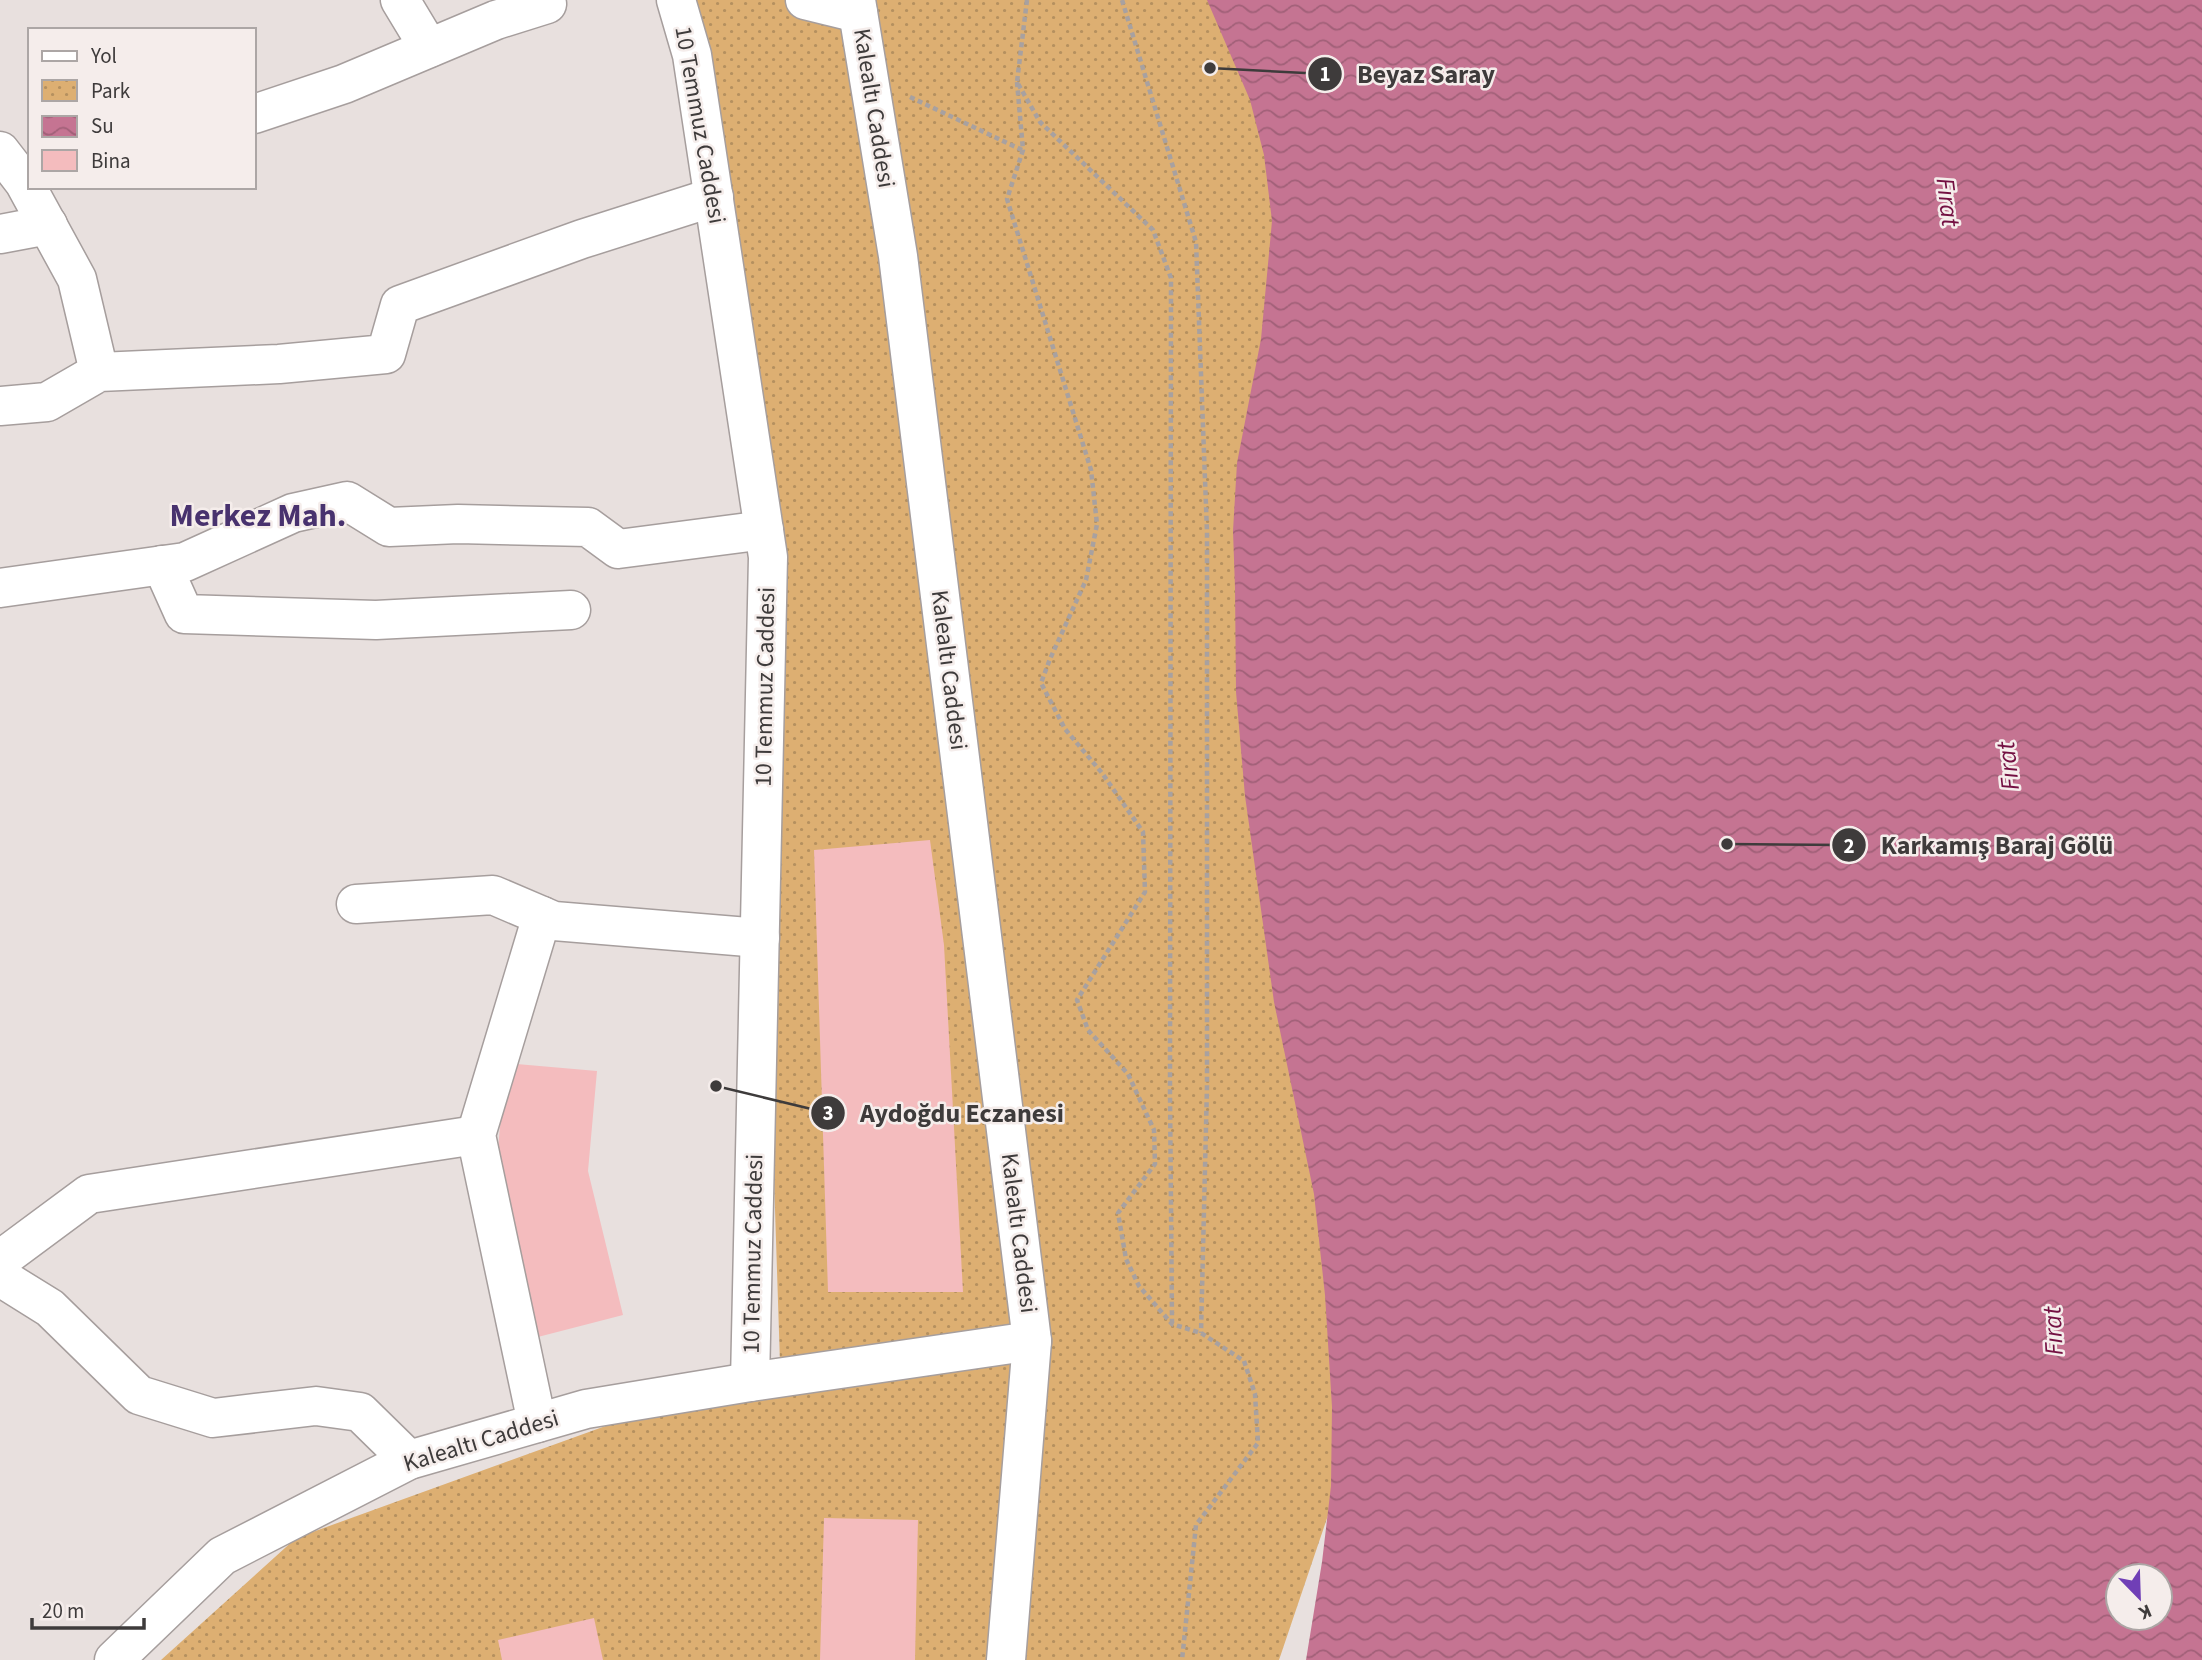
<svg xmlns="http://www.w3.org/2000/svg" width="2202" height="1660" font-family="'Source Sans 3',sans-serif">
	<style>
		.park { fill: url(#park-dots) }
		.water { fill: url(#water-waves); fill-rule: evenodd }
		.building { fill: #f4bcbe }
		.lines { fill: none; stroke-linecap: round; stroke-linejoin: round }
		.minor-casing { stroke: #a69e9d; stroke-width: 41 }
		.tertiary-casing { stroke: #a69e9d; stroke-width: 41 }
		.path { stroke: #a8a1a0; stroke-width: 4.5; stroke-dasharray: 5 3.5; stroke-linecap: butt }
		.minor { stroke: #fff; stroke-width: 38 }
		.tertiary { stroke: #fff; stroke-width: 38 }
		.labels { text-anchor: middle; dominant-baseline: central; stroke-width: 5; stroke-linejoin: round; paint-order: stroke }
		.street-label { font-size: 24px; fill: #3e3b3b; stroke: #f5edeb }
		.water-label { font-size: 26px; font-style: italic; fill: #731042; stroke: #f5edeb }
		.district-label { font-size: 32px; font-weight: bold; fill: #48326e; stroke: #f5edeb }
		.leader { fill: none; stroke: #3e3b3b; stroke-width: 2.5 }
		.callout-dot { fill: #3e3b3b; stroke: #f5edeb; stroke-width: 2.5 }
		.mark-label { font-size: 21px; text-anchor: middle; font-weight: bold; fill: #fff }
		.callout-label { font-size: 26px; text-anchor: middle; font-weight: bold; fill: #3e3b3b; stroke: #f5edeb; stroke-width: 5; stroke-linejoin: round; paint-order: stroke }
	</style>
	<defs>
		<pattern id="park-dots" width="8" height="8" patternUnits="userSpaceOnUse" patternTransform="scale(1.75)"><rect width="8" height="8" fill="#ddaf72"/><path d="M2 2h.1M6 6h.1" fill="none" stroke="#b5905f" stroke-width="1.8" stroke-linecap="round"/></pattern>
		<pattern id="water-waves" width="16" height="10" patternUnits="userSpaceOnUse" patternTransform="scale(1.75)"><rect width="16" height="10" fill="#c57492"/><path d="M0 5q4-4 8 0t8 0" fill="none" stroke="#a16078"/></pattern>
	</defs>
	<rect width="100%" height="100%" fill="#e8e0de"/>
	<polygon class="park" points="663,0 1332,0 1384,1350 1279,1660 161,1660 296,1538 780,1363 746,318"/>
	<path class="water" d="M 1207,0 L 2202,0 L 2202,1660 L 1306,1660 L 1322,1562 L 1331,1486 L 1332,1407 L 1325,1295 L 1314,1194 L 1274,1002 L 1245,796 L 1236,692 L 1235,588 L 1233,531 L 1237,463 L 1261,339 L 1272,221 L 1264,155 L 1250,100 ZM 2118,1576 L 2160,1576 L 2160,1618 L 2118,1618 Z"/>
	<g class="building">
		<polygon points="930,840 944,945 963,1292 828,1292 814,850"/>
		<polygon points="506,1063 597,1071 588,1171 623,1315 534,1338 495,1180"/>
		<polygon points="824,1518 918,1520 915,1660 820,1660"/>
		<polygon points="594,1618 603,1660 502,1660 498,1640"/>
	</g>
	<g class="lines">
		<g class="minor-casing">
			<g id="minor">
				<polyline points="400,0 429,48"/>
				<polyline points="676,0 692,55 768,557 750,1382"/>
				<polyline points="805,0 858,13"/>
				<polyline points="254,114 344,84 496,20 547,4"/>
				<polyline points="0,151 24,182 77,279 99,372"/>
				<polyline points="0,234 48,225"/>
				<polyline points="0,406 47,402 99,372 279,364 386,354 400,305 582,239 714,197"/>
				<polyline points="162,565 184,614 376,620 571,610"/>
				<polyline points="0,588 185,562 293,513 347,501 389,527 458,524 588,527 618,549 764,530"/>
				<polyline points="356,904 493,895 554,921 760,938"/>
				<polyline points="0,1260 89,1194 476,1135"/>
				<polyline points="0,1277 50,1308 139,1395 213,1418 316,1406 360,1412 409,1460"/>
				<polyline points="537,1423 476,1135 542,916"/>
			</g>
		</g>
		<g class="tertiary-casing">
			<g id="tertiary">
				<polyline points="856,0 898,256 1032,1341 1006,1660"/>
				<polyline points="114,1660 222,1556 409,1460 586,1409 750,1382 1032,1341"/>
			</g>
		</g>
		<g class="path">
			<polyline points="1027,0 1017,82 1040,122 1153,230 1171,278 1170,1091 1172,1323"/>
			<polyline points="1122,0 1196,242 1207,532 1207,1086 1201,1333"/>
			<polyline points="1017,82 1023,150 1007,199 1091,470 1097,524 1086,580 1050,659 1041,683 1065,729 1102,773 1143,832 1145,892 1077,1000 1088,1030 1128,1074 1154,1130 1155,1164 1118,1213 1126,1259 1139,1286 1172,1324 1201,1333 1244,1361 1255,1394 1258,1443 1196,1525 1182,1660"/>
			<polyline points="910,97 1022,150"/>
		</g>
		<use href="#minor" class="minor"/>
		<use href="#tertiary" class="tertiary"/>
	</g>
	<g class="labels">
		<g class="street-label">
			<text transform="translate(874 108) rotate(81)">Kalealtı Caddesi</text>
			<text transform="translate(700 125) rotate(80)">10 Temmuz Caddesi</text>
			<text transform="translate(949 670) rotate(83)">Kalealtı Caddesi</text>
			<text transform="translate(765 687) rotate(-89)">10 Temmuz Caddesi</text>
			<text transform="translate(1019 1233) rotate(83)">Kalealtı Caddesi</text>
			<text transform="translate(753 1254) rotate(-89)">10 Temmuz Caddesi</text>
			<text transform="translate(481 1441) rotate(-17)">Kalealtı Caddesi</text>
		</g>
		<g class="water-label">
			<text transform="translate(1948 202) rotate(83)">Fırat</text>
			<text transform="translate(2008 766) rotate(-96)">Fırat</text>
			<text transform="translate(2053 1331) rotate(-93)">Fırat</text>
		</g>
		<g class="district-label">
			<text x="258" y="516">Merkez Mah.</text>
		</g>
	</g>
	<path class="leader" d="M1210 68L1325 74M1727 844L1849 845M716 1086L828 1113"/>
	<g class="callout-dot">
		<circle cx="1210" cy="68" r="7"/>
		<circle cx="1727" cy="844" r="7"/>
		<circle cx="716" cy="1086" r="7"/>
		<circle cx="1325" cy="74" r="18"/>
		<circle cx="1849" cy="845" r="18"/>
		<circle cx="828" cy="1113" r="18"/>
	</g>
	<g class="mark-label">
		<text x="1325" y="81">1</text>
		<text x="1849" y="853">2</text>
		<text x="828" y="1120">3</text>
	</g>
	<g class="callout-label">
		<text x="1426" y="83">Beyaz Saray</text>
		<text x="1997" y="854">Karkamış Baraj Gölü</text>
		<text x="962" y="1122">Aydoğdu Eczanesi</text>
	</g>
	<rect x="28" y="28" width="228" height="161" fill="#f5edeb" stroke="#aca6a5" stroke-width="2"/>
	<rect x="42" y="51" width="35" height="10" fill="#ffffff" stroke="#aca6a5" stroke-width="2"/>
	<text x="91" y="63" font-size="21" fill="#3e3b3b">Yol</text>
	<rect x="42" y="80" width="35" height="21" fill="url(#park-dots)" stroke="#aca6a5" stroke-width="2"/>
	<text x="91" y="98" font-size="21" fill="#3e3b3b">Park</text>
	<rect x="42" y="116" width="35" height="21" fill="url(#water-waves)" stroke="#aca6a5" stroke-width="2"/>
	<text x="91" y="133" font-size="21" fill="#3e3b3b">Su</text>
	<rect x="42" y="150" width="35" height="21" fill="#f4bcbe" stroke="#aca6a5" stroke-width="2"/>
	<text x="91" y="168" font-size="21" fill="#3e3b3b">Bina</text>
	<g transform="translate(2139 1597) rotate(157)"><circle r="33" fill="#f5edeb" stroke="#aca6a5" stroke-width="2"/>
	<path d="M0-5L12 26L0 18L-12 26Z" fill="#703fb6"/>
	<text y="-10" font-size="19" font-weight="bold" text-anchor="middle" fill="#3e3b3b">K</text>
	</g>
	<path d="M32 1618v10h112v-10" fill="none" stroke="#3e3b3b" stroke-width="3.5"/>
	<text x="42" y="1618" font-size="21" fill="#3e3b3b" stroke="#f5edeb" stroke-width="5" paint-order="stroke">20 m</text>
</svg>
